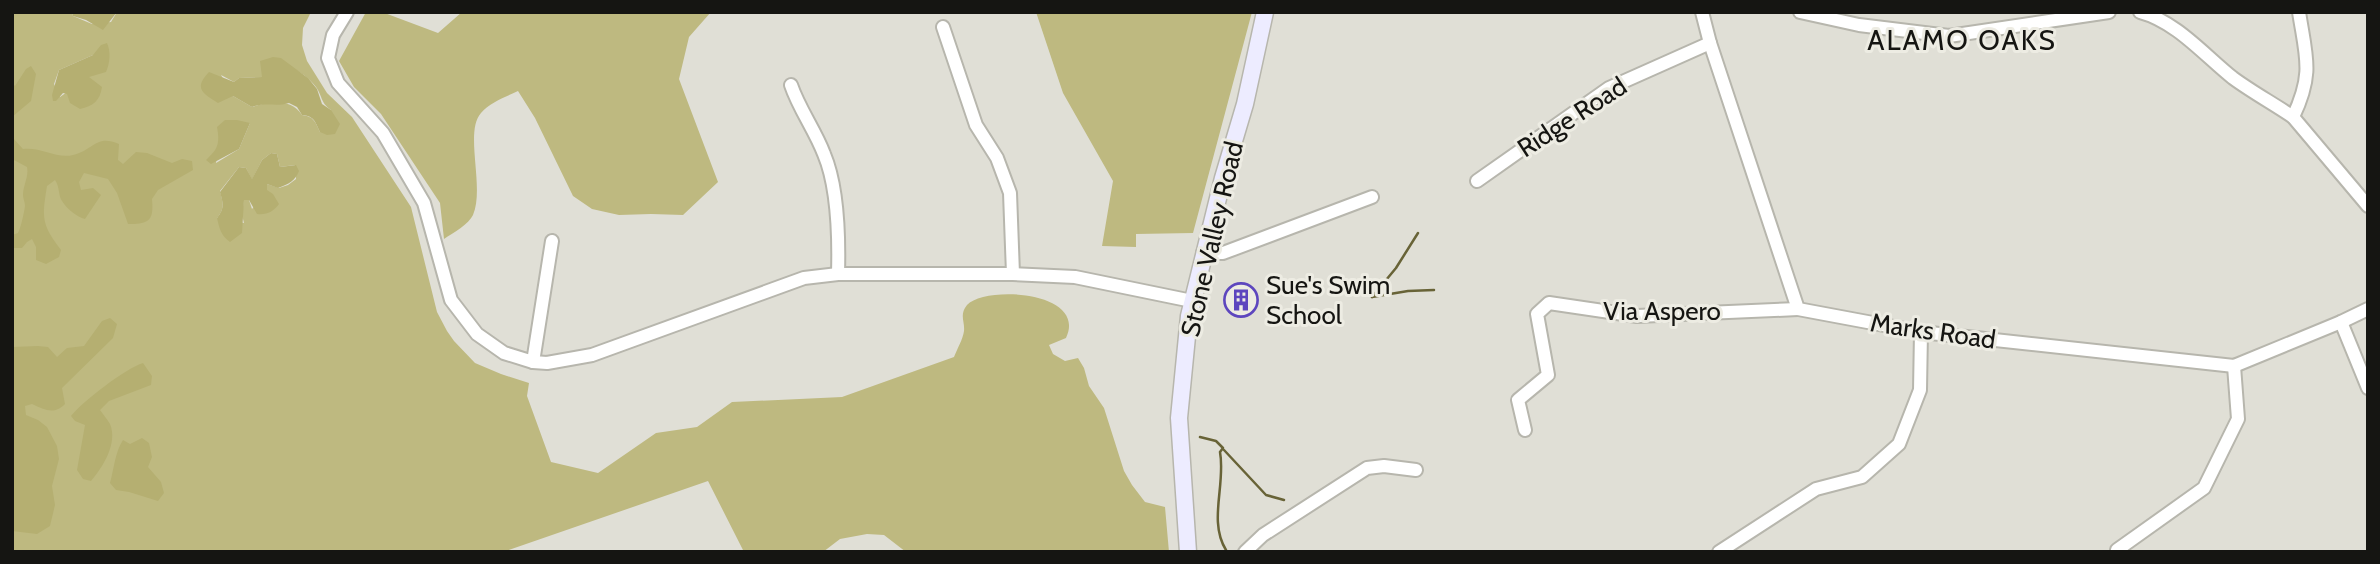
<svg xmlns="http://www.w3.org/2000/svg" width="2380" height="564" font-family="Cabin,sans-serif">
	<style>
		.green { fill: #beb980; fill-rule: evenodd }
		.forest { fill: #b5af71 }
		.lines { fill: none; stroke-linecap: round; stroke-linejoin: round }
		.stream { stroke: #686337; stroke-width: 2.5 }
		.street-casing { stroke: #b7b6ad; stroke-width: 16 }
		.secondary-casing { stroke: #b7b6ad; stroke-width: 19 }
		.street { stroke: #fff; stroke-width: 12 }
		.secondary { stroke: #edecff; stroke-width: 16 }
		.labels { text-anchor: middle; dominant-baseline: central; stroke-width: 6; stroke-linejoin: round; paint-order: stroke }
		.street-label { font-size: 26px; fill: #151512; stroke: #edece3 }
		.poi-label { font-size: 26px; fill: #151512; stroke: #edece3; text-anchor: start }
		.neighbourhood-label { font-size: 28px; letter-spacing: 2px; fill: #151512; stroke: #edece3 }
	</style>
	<rect width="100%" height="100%" fill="#e0dfd6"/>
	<g class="green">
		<path d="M 12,12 L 72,12 L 73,16 L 92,24 L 111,22 L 117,12 L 311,12 L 303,28 L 302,45 L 307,61 L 327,93 L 352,117 L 411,207 L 437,312 L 447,331 L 454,341 L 475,363 L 501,374 L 529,383 L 527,396 L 551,462 L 598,473 L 656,433 L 697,427 L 732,402 L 842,397 L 954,357 C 957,349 963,339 964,331 C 965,321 959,315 967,305 C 985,285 1088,291 1066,338 L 1049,345 L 1053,354 L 1065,361 L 1078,358 L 1084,368 L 1089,386 L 1104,408 L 1124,471 L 1132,485 L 1145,502 L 1165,507 L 1169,552 L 906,552 L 884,535 L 867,534 L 840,539 L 823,552 L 744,552 L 708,481 L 503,552 L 12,552 ZM 93,55 L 88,77 L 60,97 L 54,84 L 59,70 ZM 261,61 C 284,64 301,68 316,87 C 323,97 320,102 331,110 L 320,132 C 315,121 314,117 302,115 C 291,98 269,101 252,107 L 233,96 L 221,75 L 234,82 L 239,78 L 263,77 ZM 250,123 L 239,149 L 216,163 L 219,141 ZM 271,153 L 277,154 L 280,167 L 295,165 L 296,179 L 288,185 L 279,188 L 267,184 L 267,190 L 252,209 L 249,200 L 244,199 L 242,215 L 244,223 L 217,218 C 225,208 223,203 220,191 L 239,167 L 246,168 L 252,180 L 262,160 Z"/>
		<path d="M 366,12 L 382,12 L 438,33 L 462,12 L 711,12 L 689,37 L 679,79 L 718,182 L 683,215 L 651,214 L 619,215 L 592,209 L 573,196 L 535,118 L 518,91 C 506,97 490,102 481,113 C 464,132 485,187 473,215 C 469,224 453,233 444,239 L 440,203 L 381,114 L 354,87 L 339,61 Z"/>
		<polygon points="1036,12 1252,12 1193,233 1136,234 1136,247 1102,246 1113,181 1063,93"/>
	</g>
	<g class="forest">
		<polygon points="72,12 117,12 103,30 86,20 73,16"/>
		<path d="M 107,43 C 111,52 110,63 106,72 L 89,77 L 102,87 C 100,101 93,106 80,109 L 70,103 L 67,94 L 63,93 L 56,101 L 53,101 L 52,95 L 59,70 L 93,55 L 101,45 Z"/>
		<path d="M 273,57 L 281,58 L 308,78 L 317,89 L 322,104 L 331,110 L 340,124 L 335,134 L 327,135 L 320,132 C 315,121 314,116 302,115 L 297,107 L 289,103 C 277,107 266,102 252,107 L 233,96 L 218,103 C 203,93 193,89 209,72 L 234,82 L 239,78 L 262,77 L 260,61 Z"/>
		<polygon points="31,66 36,74 31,101 12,117 12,83 15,86 26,69"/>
		<path d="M 225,120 L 237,120 L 250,123 L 239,149 L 211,164 L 206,160 C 218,149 220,144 217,127 Z"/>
		<path d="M 13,138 L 23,149 C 42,147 56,159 73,155 C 94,150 96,134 119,144 L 118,160 L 123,164 L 136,152 L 147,153 L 172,163 L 182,159 L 192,161 L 193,170 L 158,190 L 152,199 C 154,221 149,224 128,224 L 117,193 L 108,179 L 84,173 L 79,182 L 81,190 L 93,188 L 101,195 L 85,219 C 77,217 67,209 62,201 C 58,195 60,187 55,180 L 47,186 C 42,218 41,224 61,250 L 59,257 L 46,264 L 36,260 L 36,247 L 32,239 L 27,242 L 22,248 L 12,248 L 12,235 L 18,233 C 21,227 24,213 25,206 C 25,202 23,199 23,195 C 23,185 29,177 27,167 L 12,159 Z"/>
		<path d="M 271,153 L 277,154 L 280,167 L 296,165 L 299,171 C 295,181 289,184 278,188 L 267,184 L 267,190 L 273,194 L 279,204 C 273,212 267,215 257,214 L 249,200 L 244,200 L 242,233 L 230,242 C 221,236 219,227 217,218 C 225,208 223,203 220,192 L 239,167 L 246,168 L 252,179 L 262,160 Z"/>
		<path d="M 110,318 L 117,324 L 113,338 L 62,388 L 65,404 C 54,415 45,410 32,404 L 25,406 L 26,415 L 38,420 L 47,427 L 57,446 L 59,459 L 52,486 L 55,505 L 50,526 L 37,534 L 12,531 L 12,347 L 38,346 L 48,347 L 57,357 L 67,348 L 84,346 L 102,321 Z"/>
		<path d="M 143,363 L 152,376 L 151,385 L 109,401 L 100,410 C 103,414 107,419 110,424 C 118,443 103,467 91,481 L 83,479 L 77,470 L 85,425 L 75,421 L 71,416 C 82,402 126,368 143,363 Z"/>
		<path d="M 142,438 L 149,443 L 152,457 L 148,467 L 161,482 L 164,493 L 158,501 L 129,492 L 116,490 L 110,483 C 114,469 115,452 123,440 L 130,444 Z"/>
	</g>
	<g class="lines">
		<g class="stream">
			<polyline points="1372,297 1396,268 1418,233"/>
			<polyline points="1372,297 1408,291 1434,290"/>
			<path d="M 1200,437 L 1216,441 L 1223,448 L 1220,452 C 1226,484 1208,521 1226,550"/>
			<polyline points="1224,450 1266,495 1284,500"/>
		</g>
		<g class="street-casing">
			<g id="street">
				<polyline points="347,12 333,35 328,58 338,83 383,133 424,203 451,300 477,334 504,353 533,362 547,363 592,355 804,278 838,274 1013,274 1075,277 1192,301"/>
				<polyline points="1702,12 1710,43 1798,309 1921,332 2234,366 2341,322 2368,309"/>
				<polyline points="1800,12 1859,25 1949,36 2109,12"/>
				<path d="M 2140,12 C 2177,22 2204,55 2233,78 C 2252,92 2274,104 2293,117"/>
				<path d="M 2299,12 C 2306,57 2314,73 2293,117 L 2368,206"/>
				<polyline points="943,27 976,125 997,158 1010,193 1013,274"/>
				<path d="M 791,85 C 799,109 815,130 824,154 C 838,187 839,238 838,274"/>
				<polyline points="1477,181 1609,88 1710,43"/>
				<polyline points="1203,253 1223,253 1372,197"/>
				<polyline points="2341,322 2368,388"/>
				<polyline points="533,362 552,241"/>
				<polyline points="1525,430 1518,400 1548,375 1537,314 1549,303 1637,316 1798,309"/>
				<polyline points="2117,550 2204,488 2238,419 2234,366"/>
				<polyline points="1245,552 1263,535 1367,468 1384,466 1416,470"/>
				<polyline points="1719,552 1816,489 1862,477 1899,444 1920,390 1921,332"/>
			</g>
		</g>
		<g class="secondary-casing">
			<polyline id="secondary" points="1188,552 1179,418 1189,316 1223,178 1245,104 1265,12"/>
		</g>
		<use href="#street" class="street"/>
		<use href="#secondary" class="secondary"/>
	</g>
	<defs>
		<g id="building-ring" transform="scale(1.75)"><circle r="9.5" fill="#edece3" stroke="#5d46be" stroke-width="1.5"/><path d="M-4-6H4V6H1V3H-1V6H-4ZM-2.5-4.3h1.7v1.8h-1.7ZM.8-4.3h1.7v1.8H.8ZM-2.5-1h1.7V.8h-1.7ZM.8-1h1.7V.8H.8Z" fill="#5d46be"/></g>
	</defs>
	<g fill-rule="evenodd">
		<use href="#building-ring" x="1241" y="300"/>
	</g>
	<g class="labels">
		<g class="street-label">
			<text transform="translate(1572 117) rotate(-33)">Ridge Road</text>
			<text transform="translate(1212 239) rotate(-77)">Stone Valley Road</text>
			<text x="1662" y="311">Via Aspero</text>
			<text transform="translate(1933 331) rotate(8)">Marks Road</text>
		</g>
		<g class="poi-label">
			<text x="1266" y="285">Sue's Swim<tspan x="1266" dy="30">School</tspan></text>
		</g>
		<g class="neighbourhood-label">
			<text x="1962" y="40">ALAMO OAKS</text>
		</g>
	</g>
	<rect width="2380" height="564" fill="none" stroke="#151512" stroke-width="28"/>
</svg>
